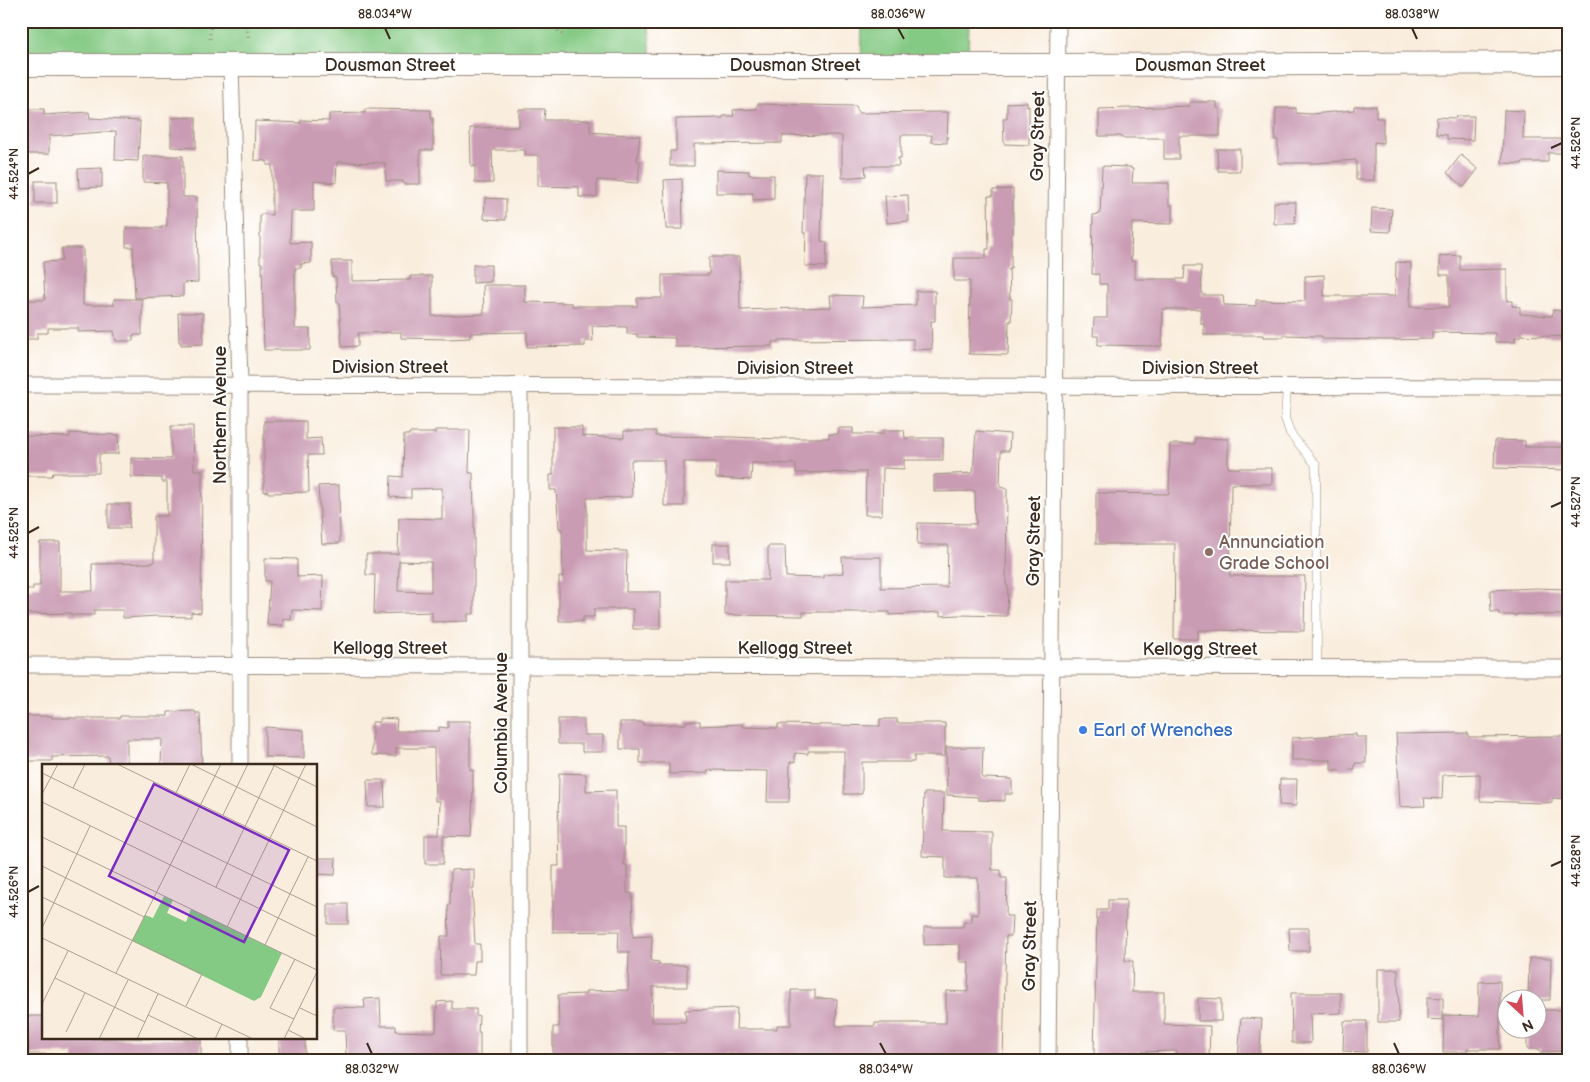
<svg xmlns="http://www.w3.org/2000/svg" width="1590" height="1082" font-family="'Balsamiq Sans',sans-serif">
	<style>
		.green { fill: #85ca84; stroke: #607a51 }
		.building { fill: #ca9cb4; fill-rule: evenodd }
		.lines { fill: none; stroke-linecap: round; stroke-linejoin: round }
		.lane-casing { stroke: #9a8c7e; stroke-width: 9 }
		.street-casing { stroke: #9a8c7e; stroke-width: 17 }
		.secondary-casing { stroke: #9a8c7e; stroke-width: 24 }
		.path { stroke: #9a8c7e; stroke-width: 3; stroke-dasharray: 1 4; stroke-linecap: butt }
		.lane { stroke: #fff; stroke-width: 8 }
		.street { stroke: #fff; stroke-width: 15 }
		.secondary { stroke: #fff; stroke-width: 22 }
		.ticks { fill: none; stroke: #3b2a1e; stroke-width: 2 }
		.education-dot { fill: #8d6e63; stroke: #fff; stroke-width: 2 }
		.shop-dot { fill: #3f7fe0; stroke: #fff; stroke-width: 2 }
		.labels { text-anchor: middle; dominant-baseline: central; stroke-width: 4; stroke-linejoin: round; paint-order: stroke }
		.street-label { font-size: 18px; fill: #3b2a1e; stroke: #fff }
		.education-label { font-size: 18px; fill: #785e54; stroke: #fff; text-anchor: start }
		.shop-label { font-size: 18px; fill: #366cbe; stroke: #fff; text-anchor: start }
		.inset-road { fill: none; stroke: #ad9f91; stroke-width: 1 }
		.view { fill: #7b2cbf; fill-opacity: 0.15; stroke: #7b2cbf; stroke-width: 2.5 }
		.inset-edge { fill: none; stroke: #3b2a1e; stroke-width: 2.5 }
		.neatline { fill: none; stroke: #3b2a1e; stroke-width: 2 }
		.ticks-label { font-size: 12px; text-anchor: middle; fill: #3b2a1e }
	</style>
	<rect width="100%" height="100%" fill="#fff"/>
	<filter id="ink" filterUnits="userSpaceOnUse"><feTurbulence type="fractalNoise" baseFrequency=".02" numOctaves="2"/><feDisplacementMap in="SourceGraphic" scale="10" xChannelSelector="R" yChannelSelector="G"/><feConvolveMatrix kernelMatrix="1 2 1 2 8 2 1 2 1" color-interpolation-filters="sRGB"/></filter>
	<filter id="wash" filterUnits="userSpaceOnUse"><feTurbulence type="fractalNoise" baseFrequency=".0096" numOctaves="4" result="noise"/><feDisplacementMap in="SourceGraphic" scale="20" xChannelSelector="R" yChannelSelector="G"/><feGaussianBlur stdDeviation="1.12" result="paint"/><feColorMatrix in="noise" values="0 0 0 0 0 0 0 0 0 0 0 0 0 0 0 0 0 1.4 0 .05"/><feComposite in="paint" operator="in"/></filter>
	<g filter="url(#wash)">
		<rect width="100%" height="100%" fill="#f9eddd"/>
		<g class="green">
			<polygon points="21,21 649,21 651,65 21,65"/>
			<polygon points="862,21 969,21 968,65 861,65"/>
		</g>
		<g id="blocks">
			<g class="building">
				<polygon points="1027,102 1027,107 1029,106 1029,145 1004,144 1003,118 1007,118 1007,103"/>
				<polygon points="1189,102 1217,102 1217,108 1220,108 1220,136 1179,136 1179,159 1164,159 1164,138 1121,138 1121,136 1099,136 1099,109 1189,106"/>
				<polygon points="757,104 856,106 858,113 948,112 947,143 931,142 932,135 901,135 901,158 898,158 899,166 865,166 866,176 842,178 842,136 835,135 782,136 782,143 694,144 694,166 670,166 670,151 676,151 676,119 723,118 723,116 734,116 733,110 757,109"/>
				<polygon points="1354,106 1376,106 1376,118 1383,118 1383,143 1374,142 1374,180 1356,180 1356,160 1316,163 1278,163 1278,140 1275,140 1276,108 1296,108 1296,113 1312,114 1354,110"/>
				<polygon points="22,109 44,109 44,115 89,112 90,118 140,121 138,161 115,160 116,131 49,136 49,154 22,154"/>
				<polygon points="365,109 431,110 431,118 433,118 433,150 420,150 420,184 403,184 403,181 386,181 385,163 337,162 336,183 314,181 314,211 291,211 290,243 311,242 311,263 301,264 301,268 295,268 295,329 310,329 310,350 264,350 262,263 260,263 260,214 272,215 272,165 267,165 267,161 254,160 255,121 301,123 301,120 329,121 329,114 365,113"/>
				<polygon points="519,109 545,109 544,120 590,120 590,132 640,136 637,161 640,161 638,183 597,180 597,197 579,197 579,187 538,186 538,155 525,155 525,150 492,150 493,183 475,183 475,166 471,166 470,128 519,127"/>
				<polygon points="1504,110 1524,111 1523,139 1569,139 1569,153 1548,153 1548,162 1522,162 1522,164 1502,163"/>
				<polygon points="1456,116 1474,116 1473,140 1447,139 1447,135 1436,134 1437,117 1456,118"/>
				<polygon points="196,117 196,148 171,147 171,118"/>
				<polygon points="1217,149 1240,149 1240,171 1218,171"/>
				<polygon points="1461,155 1478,169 1464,187 1447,173"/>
				<polygon points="143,156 183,156 183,197 197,197 198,282 183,283 183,296 135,298 133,247 126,247 126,228 162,228 162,226 167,226 167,183 143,182"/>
				<polygon points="1102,166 1131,167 1131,169 1133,169 1132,183 1169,183 1169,205 1172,205 1172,224 1132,223 1131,261 1135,262 1135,279 1184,279 1185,266 1201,266 1202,295 1223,295 1224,305 1256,306 1256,300 1305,301 1305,276 1324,275 1324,296 1395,296 1396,262 1411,263 1410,307 1449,307 1449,275 1440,275 1440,256 1460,255 1460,270 1507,269 1507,301 1512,301 1512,306 1520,307 1520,314 1552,316 1553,310 1569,311 1569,337 1520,335 1520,337 1515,337 1515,342 1495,342 1495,333 1432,332 1432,339 1388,340 1322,339 1322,336 1314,336 1284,335 1284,337 1263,337 1263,335 1204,335 1204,324 1201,324 1201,309 1163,309 1162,346 1098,345 1098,336 1093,336 1094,318 1107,318 1107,284 1099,284 1099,274 1092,274 1093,215 1100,214"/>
				<polygon points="102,168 102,187 79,188 78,169"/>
				<polygon points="716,170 749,171 749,175 774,175 774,199 753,200 753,193 716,193"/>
				<polygon points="805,173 823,173 821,241 827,242 826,267 805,266 806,233 803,233"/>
				<polygon points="682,179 683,229 666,229 664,180"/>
				<rect x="35" y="181" width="22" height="22"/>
				<polygon points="1013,189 1013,234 1011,234 1011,269 1009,269 1010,299 1012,299 1011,322 1009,321 1008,355 969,354 970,281 954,281 954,258 986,258 986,249 989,249 988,196 993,196 993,190"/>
				<polygon points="908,195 909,221 887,223 885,196"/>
				<polygon points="485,198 506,199 506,220 484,219"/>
				<polygon points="1274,202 1296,202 1295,224 1274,224"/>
				<polygon points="1372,208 1392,209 1390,232 1371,231"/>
				<polygon points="62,248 83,248 83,305 114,305 114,299 142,299 142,335 133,335 133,341 116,341 114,331 78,332 78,328 48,328 48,333 37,333 37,339 21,339 21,300 45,300 43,262 62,261"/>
				<polygon points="709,257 739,257 740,310 831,307 830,295 863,296 862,307 916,305 916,291 935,291 935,321 931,321 932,349 913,350 913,339 779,340 779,342 772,342 772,346 675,347 675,338 637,337 637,334 627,334 627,327 592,326 593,341 585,341 585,346 527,347 527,332 470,333 470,338 448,339 401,338 401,332 358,333 358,346 342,347 339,302 337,302 336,277 332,277 332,261 352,261 352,281 410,280 410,276 432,276 432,316 484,314 483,285 525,285 525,302 572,303 572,306 637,306 637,298 662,298 662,275 709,275"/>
				<polygon points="473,265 491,265 491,282 473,283"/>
				<polygon points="178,313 203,313 203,344 181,345 181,342 179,342"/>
				<polygon points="264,421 306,421 306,439 321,438 322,455 308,455 309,492 268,493 268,491 264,492"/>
				<polygon points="171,426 193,426 194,470 202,470 201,613 191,612 191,617 158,616 123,618 123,610 94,610 94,615 71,615 71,613 21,614 21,589 33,589 33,586 40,586 40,542 60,542 60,591 93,591 92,564 154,563 154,516 167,516 167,482 162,482 162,478 131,477 131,458 171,459"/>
				<polygon points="553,427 582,427 582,436 624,438 624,431 656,431 656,436 732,437 780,439 780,438 829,438 829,434 838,434 838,428 853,428 853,434 883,434 883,430 904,430 905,438 943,438 943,460 904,460 904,469 883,468 882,515 865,515 866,472 796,473 796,464 752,463 751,480 716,478 716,462 684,462 684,506 664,506 664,460 631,460 632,497 587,498 587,550 627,551 626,592 660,592 660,629 633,629 633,609 594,609 594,617 583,617 583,621 559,621 559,577 563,577 562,529 559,528 556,490 550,490 550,475 553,475"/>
				<path d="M 435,430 L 470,430 L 469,473 L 473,473 L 474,514 L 474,614 L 468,614 L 468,621 L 432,622 L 432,612 L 374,614 L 375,575 L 366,575 L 366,554 L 398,554 L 399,518 L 442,519 L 442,488 L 411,489 L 411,498 L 390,497 L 391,476 L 403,477 L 404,435 L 409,435 L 409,433 L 435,433 ZM 399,561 L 431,562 L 431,592 L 398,591 Z"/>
				<polygon points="976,431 1010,434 1009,451 1001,451 1000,487 1007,489 1006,585 1008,586 1007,616 959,615 940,616 940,612 890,615 890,612 803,612 803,616 725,615 725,580 768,580 768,546 785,546 786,577 824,578 824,575 843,573 842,557 881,557 881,588 947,587 948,545 917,545 918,523 976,524 975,491 934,492 934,475 973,473"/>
				<polygon points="70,433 119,435 118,454 99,454 99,473 53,473 52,476 21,476 21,437 26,438 26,436 70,437"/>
				<polygon points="1195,438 1228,439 1228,468 1272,468 1272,484 1231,484 1230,576 1305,576 1304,631 1198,630 1198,639 1174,639 1175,544 1096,544 1096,493 1169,494 1170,444 1195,444"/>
				<polygon points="1495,440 1525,441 1525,447 1569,447 1569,470 1494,468"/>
				<polygon points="339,485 340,543 322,544 318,486"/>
				<polygon points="108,504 130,504 129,528 108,528"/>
				<rect x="713" y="544" width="17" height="18"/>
				<polygon points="265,558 297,559 297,577 323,576 322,611 292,610 291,620 283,619 282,626 267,625 270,581 265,581"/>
				<polygon points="1537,588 1566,589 1565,615 1517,614 1517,615 1499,615 1499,612 1491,612 1490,590"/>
				<polygon points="195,711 195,713 200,713 202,766 161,766 162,739 127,739 127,766 109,766 108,756 52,757 52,761 24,761 24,716 52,716 52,718 120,718 120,716 168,716 168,712"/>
				<polygon points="380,718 397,719 396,731 439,731 439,727 448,728 448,721 470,721 470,770 473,770 473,793 471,837 443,836 443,864 425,864 425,835 439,835 440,801 435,801 434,748 396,748 396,756 372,755 372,722 380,722"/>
				<polygon points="558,719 584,719 584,735 603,735 603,752 582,752 582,744 558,744"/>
				<polygon points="880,719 897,719 897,723 945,723 945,756 914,756 914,762 862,762 862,794 844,794 844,751 808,751 808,754 795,753 795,762 790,762 789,802 767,802 768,771 708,770 708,773 669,774 669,763 640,763 640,749 620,749 620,722 643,722 643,725 686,724 686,721 700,721 700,726 742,724 742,727 778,728 778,724 880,726"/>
				<polygon points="265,727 304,730 304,758 265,757"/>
				<polygon points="1468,733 1468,737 1569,736 1569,799 1552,798 1552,802 1544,803 1480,801 1480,774 1443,775 1442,799 1424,798 1425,806 1400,807 1396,734"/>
				<polygon points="1356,734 1356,737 1366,737 1366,763 1355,763 1355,769 1331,770 1331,760 1292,760 1292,738"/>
				<polygon points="946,747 983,747 982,778 1012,779 1012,794 1005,794 1005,801 978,800 978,797 947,795"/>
				<polygon points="559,773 586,774 586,791 616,790 616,827 624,827 624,865 627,865 627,893 632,893 633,937 652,936 651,961 659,962 659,965 687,965 687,987 653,987 652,1022 686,1022 685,1010 737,1008 736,1029 777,1029 777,1025 791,1025 791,990 815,990 815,998 837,999 836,1026 875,1026 875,1023 946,1023 946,991 968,992 969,962 960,962 960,944 924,945 924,927 963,927 964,922 971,922 971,914 978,915 978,878 945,878 945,857 922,856 924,793 944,793 943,831 992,832 992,870 1001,870 1001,878 1007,878 1006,916 1012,916 1011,936 1006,936 1003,1061 742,1061 742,1058 735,1058 735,1054 661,1056 661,1060 657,1061 561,1061 561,1059 553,1059 553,1027 559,1027 558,995 586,994 586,991 628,990 629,952 618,952 619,931 553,932 553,866 559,866 558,830"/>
				<polygon points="1280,779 1297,779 1296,806 1279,805"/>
				<polygon points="367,780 384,780 385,807 368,807"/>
				<polygon points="316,858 336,858 335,875 316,874"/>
				<polygon points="474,869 474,888 472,888 475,944 480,944 480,961 475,961 474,975 440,975 441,936 449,936 448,905 450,905 451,870"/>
				<polygon points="1108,900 1126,900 1125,961 1133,961 1132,992 1164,992 1164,1024 1210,1026 1209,1061 1177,1061 1177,1051 1136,1052 1136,1059 1106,1060 1106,1056 1094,1056 1097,910 1108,910"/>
				<rect x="328" y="904" width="20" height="20"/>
				<polygon points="1289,928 1309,928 1309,951 1290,951"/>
				<polygon points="1529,958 1551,958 1550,1000 1528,1000"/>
				<polygon points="1378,969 1398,969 1399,1022 1378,1022"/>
				<polygon points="1500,981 1500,1049 1467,1049 1467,1052 1443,1052 1444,1015 1479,1016 1479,982"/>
				<polygon points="1291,993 1341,993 1341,1013 1310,1014 1311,1043 1292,1043"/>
				<polygon points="1427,997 1443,998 1443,1020 1427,1019"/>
				<polygon points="380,998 381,1026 396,1026 396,1031 436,1032 437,1002 452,1001 452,1009 476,1009 476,1015 479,1016 478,1032 480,1032 480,1061 378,1061 378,1057 346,1057 345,1030 333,1030 333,1007 365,1008 364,999"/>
				<polygon points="1198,998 1221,999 1221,1021 1198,1021"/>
				<polygon points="1538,1010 1565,1010 1565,1021 1568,1021 1569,1051 1540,1052 1540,1049 1527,1049 1527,1030 1538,1030"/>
				<polygon points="28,1016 44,1016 44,1038 201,1039 201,1061 100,1058 100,1061 74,1061 74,1054 29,1054"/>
				<polygon points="1241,1018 1262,1019 1259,1061 1238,1061"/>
				<polygon points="1344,1021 1367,1021 1367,1052 1343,1051"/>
				<rect x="279" y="1038" width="26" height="22"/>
			</g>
		</g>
	</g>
	<g filter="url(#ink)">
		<use href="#blocks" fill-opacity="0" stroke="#9a8c7e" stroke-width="1"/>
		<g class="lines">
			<g class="lane-casing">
				<polyline id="lane" points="1287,387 1285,418 1290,433 1316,465 1317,668"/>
			</g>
			<g class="street-casing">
				<g id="street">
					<polyline points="231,65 240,385 240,766"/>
					<polyline points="21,385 1569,387"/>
					<polyline points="520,386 520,1061"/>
					<polyline points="21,665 1569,668"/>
					<polyline points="240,1038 240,1061"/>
					<polyline points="1048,1061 1058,21"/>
				</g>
			</g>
			<g class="secondary-casing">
				<polyline id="secondary" points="21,65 1058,65 1569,63"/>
			</g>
			<g class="path">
				<polyline points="245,21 249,39"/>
				<polyline points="546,21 565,37"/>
				<polyline points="210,39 211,21"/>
			</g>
			<use href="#lane" class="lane"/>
			<use href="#street" class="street"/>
			<use href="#secondary" class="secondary"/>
		</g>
	</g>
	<path class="ticks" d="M 385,28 L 390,39M 898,28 L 904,39M 1412,28 L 1417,39M 1551,148 L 1562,143M 28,174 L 39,168M 1551,507 L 1562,502M 28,533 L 39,527M 1551,866 L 1562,861M 28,892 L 39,886M 367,1043 L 372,1054M 880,1043 L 886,1054M 1394,1043 L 1399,1054"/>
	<circle class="education-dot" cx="1209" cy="552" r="5"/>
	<circle class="shop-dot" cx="1083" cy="730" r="5"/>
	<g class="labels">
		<g class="street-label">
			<text x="390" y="65">Dousman Street</text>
			<text x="795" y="65">Dousman Street</text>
			<text x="1200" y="65">Dousman Street</text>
			<text transform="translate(1038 136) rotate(-89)">Gray Street</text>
			<text x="390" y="367">Division Street</text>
			<text x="795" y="368">Division Street</text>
			<text x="1200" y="368">Division Street</text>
			<text transform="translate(220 415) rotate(-90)">Northern Avenue</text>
			<text transform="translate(1034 541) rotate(-89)">Gray Street</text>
			<text x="390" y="648">Kellogg Street</text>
			<text x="795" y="648">Kellogg Street</text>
			<text x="1200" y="649">Kellogg Street</text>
			<text transform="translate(501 723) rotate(-90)">Columbia Avenue</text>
			<text transform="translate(1030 946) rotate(-89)">Gray Street</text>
		</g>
		<g class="education-label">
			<text x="1219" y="542">Annunciation<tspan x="1219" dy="21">Grade School</tspan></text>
		</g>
		<g class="shop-label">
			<text x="1093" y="730">Earl of Wrenches</text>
		</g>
	</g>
	<g transform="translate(42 764)">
		<rect width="275" height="275" fill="#f9eddd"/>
		<path d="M 122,132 L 131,136 L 125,149 L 144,158 L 149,145 L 240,189 L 219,233 L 212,237 L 90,177 L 103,151 L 111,154 Z" fill="#85ca84"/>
		<path class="inset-road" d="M 75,0 L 275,97M 149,0 L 275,63M 229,0 L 275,23M 0,9 L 275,143M 31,24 L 43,0M 0,30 L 16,0M 133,31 L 148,0M 0,38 L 275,173M 181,51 L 206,0M 0,73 L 275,206M 0,102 L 102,153M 174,123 L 232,2M 0,133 L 160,210 L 144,242M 185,163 L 264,0M 0,164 L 48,62M 0,174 L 211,275M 223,181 L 266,93M 74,209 L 179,0M 13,214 L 103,258M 0,240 L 26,187M 258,244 L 275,252M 106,251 L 156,275M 252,255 L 228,244 L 253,195M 246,266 L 262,274M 24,268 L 43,229M 57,275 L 86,216M 95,275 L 116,230M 173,275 L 180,260M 242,275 L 275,208"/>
		<path class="view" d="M 112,20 L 247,86 L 202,178 L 67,112 Z"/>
		<rect width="275" height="275" class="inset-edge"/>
	</g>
	<rect width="1590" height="1082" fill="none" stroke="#fff" stroke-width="55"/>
	<g transform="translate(1522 1014) rotate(154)"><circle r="24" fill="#ffffff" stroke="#b1aaa5"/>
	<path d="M0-4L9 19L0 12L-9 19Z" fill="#d1495b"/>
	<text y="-8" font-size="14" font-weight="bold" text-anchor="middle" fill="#3b2a1e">N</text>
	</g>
	<rect x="28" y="28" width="1534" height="1026" class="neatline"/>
	<g class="ticks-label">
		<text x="385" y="18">88.034°W</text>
		<text x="898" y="18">88.036°W</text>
		<text x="1412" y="18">88.038°W</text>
		<text transform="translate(1576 143) rotate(-90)" y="4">44.526°N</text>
		<text transform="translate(14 174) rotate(-90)" y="4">44.524°N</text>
		<text transform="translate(1576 502) rotate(-90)" y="4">44.527°N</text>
		<text transform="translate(14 533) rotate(-90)" y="4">44.525°N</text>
		<text transform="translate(1576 861) rotate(-90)" y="4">44.528°N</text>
		<text transform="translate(14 892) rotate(-90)" y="4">44.526°N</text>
		<text x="372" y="1073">88.032°W</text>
		<text x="886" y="1073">88.034°W</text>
		<text x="1399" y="1073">88.036°W</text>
	</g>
</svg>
